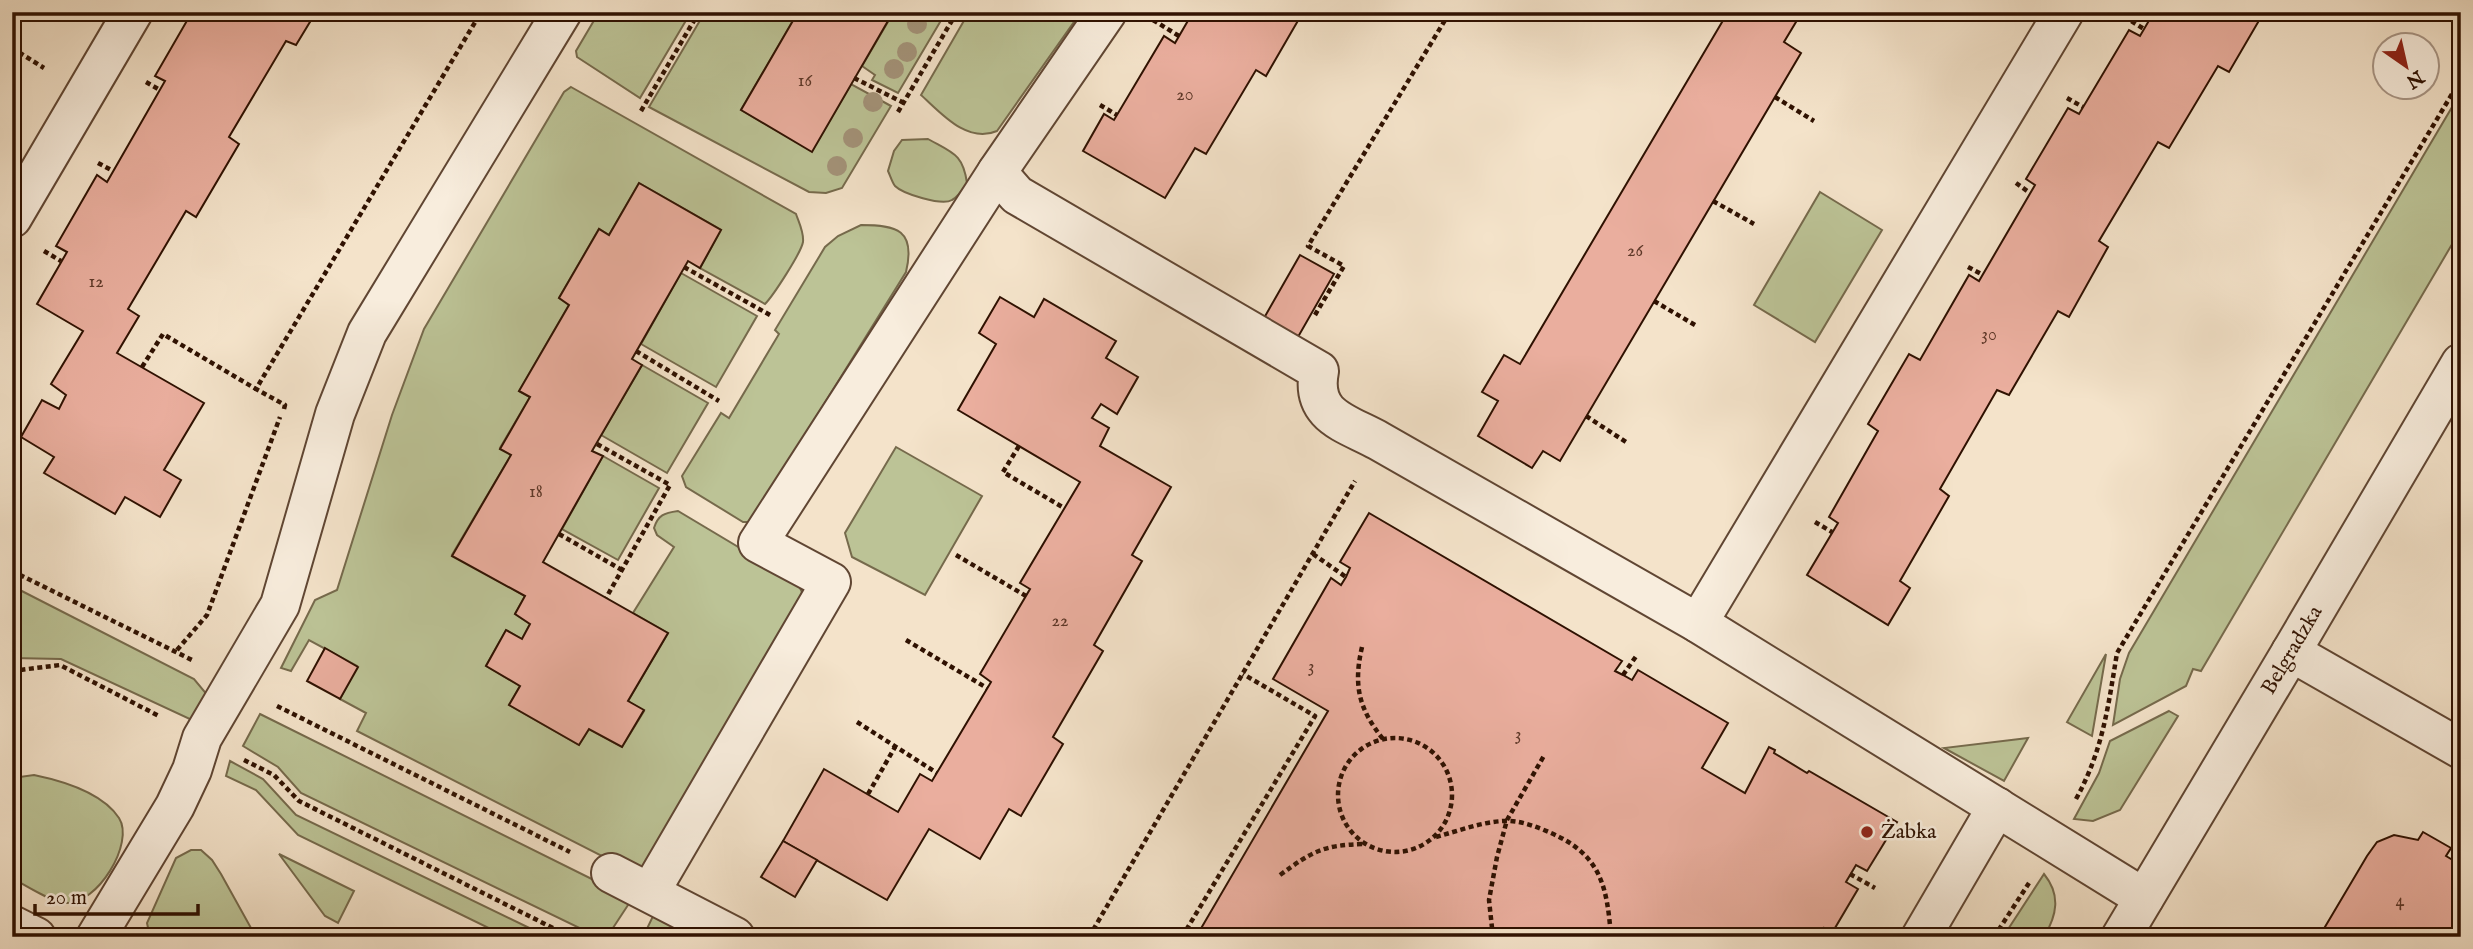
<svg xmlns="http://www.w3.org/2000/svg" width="2473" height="949" font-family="'IM FELL English',serif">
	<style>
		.green { fill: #bcc396; stroke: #766a4c; stroke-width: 2 }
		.building { fill: #eaae9e; stroke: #2f1101; stroke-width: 2 }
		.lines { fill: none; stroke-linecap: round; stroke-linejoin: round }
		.minor-casing { stroke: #604633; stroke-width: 42 }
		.path { stroke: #2f1101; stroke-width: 4.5; stroke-dasharray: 5 3.5; stroke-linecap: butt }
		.minor { stroke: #f8eddd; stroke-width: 38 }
		.tree { fill: #a39278 }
		.poi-dot { fill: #8f2418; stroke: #f8eddd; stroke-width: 2.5 }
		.labels { text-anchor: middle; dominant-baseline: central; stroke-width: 5; stroke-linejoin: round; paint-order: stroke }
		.number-label { font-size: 18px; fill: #5e3828 }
		.street-label { font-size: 21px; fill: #2f1101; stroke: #f8eddd }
		.poi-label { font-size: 21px; fill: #2f1101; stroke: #f8eddd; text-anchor: start }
	</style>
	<rect width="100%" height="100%" fill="#f4e3ca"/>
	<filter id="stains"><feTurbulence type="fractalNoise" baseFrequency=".00286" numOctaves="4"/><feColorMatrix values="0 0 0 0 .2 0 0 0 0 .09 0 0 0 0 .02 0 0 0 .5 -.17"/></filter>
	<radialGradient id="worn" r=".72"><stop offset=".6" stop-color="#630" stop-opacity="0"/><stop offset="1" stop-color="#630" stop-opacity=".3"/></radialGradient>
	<g class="green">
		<polygon points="599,12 691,12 640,98 577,57 576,51"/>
		<polygon points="705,12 798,12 741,110 812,151 851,84 891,106 842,188 826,193 809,192 649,107"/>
		<polygon points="889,12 946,12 898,93 872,80 875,75 862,66 892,15"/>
		<path d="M 969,12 L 1081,12 L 997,131 C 967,144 941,113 921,95 Z"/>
		<path d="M 571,87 L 796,214 C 799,223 804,232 803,242 C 801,253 773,296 765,304 L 700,268 L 721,230 L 639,183 L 609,235 L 599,229 L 559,298 L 569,305 L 519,391 L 530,397 L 500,448 L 511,455 L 452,555 L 525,596 L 515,614 L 530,624 L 522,639 L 506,630 L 486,666 L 520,686 L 509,705 L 579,745 L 589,729 L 622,747 L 644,711 L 628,701 L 668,633 L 633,613 L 674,547 L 657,535 L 654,528 C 658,515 664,513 678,511 L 797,582 L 802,592 L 800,608 L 643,877 L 357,731 L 366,713 L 340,699 L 357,666 L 309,640 L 291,671 L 281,668 L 315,600 L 337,590 L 392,415 L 424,329 L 564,92 Z"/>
		<polygon points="2461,92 2461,229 2201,671 2193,669 2186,686 2113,725 2120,679 2129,653"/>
		<path d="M 928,139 C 953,153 963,154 967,183 C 963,189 958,197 952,200 C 942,206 903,194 895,186 C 892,182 890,175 888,171 L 894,151 L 902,140 Z"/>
		<polygon points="1820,192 1882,230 1815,342 1754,305"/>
		<path d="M 861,225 C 897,225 916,230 906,272 L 751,522 L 743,522 L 686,487 L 682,476 L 721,413 L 729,418 L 779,334 L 775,330 L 825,247 L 838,236 Z"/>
		<polygon points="681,273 757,316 716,387 641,344"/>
		<polygon points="642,365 708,403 667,473 601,435"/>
		<polygon points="896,447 982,496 925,595 852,557 845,533"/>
		<polygon points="603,456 659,488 618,560 562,529"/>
		<polygon points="12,586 194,679 209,697 194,721 61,659 12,658"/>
		<polygon points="2106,654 2092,736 2067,722"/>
		<polygon points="2169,711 2178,716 2120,810 2093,821 2074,819 2099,773 2110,741"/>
		<polygon points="260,714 632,899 607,937 598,937 301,793 278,767 243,746"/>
		<polygon points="2028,738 2004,781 1944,748"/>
		<polygon points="230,761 263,779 296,815 548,937 507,937 298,835 256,790 226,776"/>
		<path d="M 34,775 C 63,781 102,792 119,818 C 135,843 97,905 66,903 C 53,903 25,885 12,878 L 12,778 Z"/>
		<polygon points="191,850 201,850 212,860 221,874 256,937 150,937 147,923 176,858"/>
		<polygon points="279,854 354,891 338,923 325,916"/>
		<path d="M 2044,874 C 2061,895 2057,915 2044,937 L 2003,937 Z"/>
		<polygon points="654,914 698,937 643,937"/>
	</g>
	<g class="building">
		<polygon points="192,12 316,12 296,45 286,41 229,137 239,144 196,217 186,211 128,309 139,316 117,353 204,403 164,470 181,480 160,517 125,497 115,514 44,473 54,457 21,437 42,400 59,409 66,395 51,384 83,331 37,304 67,252 56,246 97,175 107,182 165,81 155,76"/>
		<polygon points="798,12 889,12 892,14 812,152 741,110"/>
		<polygon points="1193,12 1303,12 1266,76 1256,70 1206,154 1195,148 1165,198 1083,151 1104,114 1114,120 1164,36 1175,43"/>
		<polygon points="1728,12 1802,12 1784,42 1801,53 1560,461 1543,451 1532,468 1478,436 1498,401 1482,392 1504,355 1520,364"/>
		<polygon points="2154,12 2264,12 2229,72 2218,66 2169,148 2158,142 2099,241 2108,247 2069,317 2058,311 2009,395 1997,390 1940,489 1949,496 1900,581 1910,588 1888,625 1807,575 1838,523 1829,517 1878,431 1868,424 1909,354 1920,360 1969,275 1979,281 2035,185 2026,179 2068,108 2079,114 2129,30 2140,36"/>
		<polygon points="639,183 721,230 700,268 688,261 632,359 642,365 592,451 603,456 543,562 668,633 628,701 644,710 622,747 589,729 579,745 509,705 520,686 486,666 506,630 522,639 530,624 515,614 525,596 452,556 511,455 500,449 530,397 519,391 569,305 559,298 599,229 609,235"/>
		<polygon points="1300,255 1334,274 1298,337 1264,318"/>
		<polygon points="1000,297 1034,317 1044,299 1116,341 1106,358 1138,377 1117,414 1101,404 1092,418 1109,428 1100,446 1171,487 1132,555 1142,561 1094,645 1103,651 1053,737 1063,744 1021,816 1009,809 980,859 929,829 887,900 783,841 824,769 898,812 920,774 932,781 991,682 980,674 1030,589 1020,583 1080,482 958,410 996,344 979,333"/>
		<polygon points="1369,513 1622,661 1615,671 1623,675 1632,680 1638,670 1728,723 1702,768 1745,793 1769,747 1775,750 1774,753 1807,773 1809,771 1897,822 1867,871 1856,865 1846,882 1858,889 1832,933 1824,928 1819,937 1196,937 1328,711 1273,679 1331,578 1341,585 1346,577 1350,568 1340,562"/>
		<polygon points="325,648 358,667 340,699 307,681"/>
		<polygon points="2423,832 2451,848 2446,856 2461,865 2461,937 2319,937 2367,856 2377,842 2394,835 2418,840"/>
		<polygon points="783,841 817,860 795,897 761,877"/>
	</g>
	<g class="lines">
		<g class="minor-casing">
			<g id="minor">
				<path d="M 997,172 L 1017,195 L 1319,371 C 1310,417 1347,423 1379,441 L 1698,623 L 2144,898"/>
				<polyline points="12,218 133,12"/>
				<polyline points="1698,623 2064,12"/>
				<polyline points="2291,652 2461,749"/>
				<polyline points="611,873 735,937"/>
				<polyline points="650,892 831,582 758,543 997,172 1107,12"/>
				<polyline points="12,925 36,937"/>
				<polyline points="96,937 175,806 192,770 202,738 280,605 335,414 367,333 562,12"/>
				<polyline points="1921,937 1997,807"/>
				<path id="s1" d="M 2121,937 L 2291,652 L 2461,363"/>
			</g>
		</g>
		<g class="path">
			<polyline points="1862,12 1874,19"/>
			<polyline points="2117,12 2144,29"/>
			<polyline points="1153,20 1179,36"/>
			<polyline points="12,48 44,68"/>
			<polyline points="854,78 904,103"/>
			<polyline points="146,82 160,90"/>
			<polyline points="1775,97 1814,121"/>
			<polyline points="2067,98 2083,107"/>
			<polyline points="1100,105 1117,115"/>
			<polyline points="641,111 699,12"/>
			<polyline points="898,112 957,12"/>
			<polyline points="98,163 113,171"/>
			<polyline points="2016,183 2030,193"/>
			<polyline points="1713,201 1754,224"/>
			<polyline points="44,251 61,261"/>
			<polyline points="684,267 770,315"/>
			<polyline points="1968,267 1983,275"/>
			<polyline points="1654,301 1695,325"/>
			<polyline points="1315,315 1344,266 1308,246 1450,12"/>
			<polyline points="636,351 719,401"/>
			<polyline points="142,367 163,334 256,389"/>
			<polyline points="284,409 285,405 256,389 477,19"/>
			<polyline points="1586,416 1626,442"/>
			<polyline points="597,444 670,485 606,598"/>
			<polyline points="1019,446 1003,472 1064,508"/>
			<polyline points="1815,522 1832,532"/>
			<polyline points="559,534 622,570"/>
			<polyline points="1313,554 1346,577"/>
			<polyline points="956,555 1026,596"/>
			<polyline points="12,571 192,660"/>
			<polyline points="906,640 987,688"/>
			<path d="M 1362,647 C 1353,686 1359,709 1383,739"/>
			<polyline points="177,650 207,615 280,417"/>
			<polyline points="12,671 60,665 159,716"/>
			<polyline points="1623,675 1637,655"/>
			<polyline points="277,706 570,852"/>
			<polyline points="857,722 937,773"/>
			<circle cx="1395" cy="795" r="57"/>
			<polyline points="244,760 274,775 299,801 571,937"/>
			<polyline points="868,794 895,747"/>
			<path d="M 2076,799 C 2103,750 2108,707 2117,653 L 2461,79"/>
			<path d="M 1436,837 C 1458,831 1481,822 1504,821 C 1520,820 1537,827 1551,833 C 1601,855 1607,886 1611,937"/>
			<polyline points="1850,874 1875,888"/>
			<path d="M 1280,875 C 1313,851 1323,845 1364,844"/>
			<polyline points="1089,937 1355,481"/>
			<polyline points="1182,937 1315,716 1243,674"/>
			<polyline points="1493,937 1489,900 1497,857 1507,820 1545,754"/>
			<polyline points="1994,937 2029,883"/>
		</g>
		<use href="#minor" class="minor"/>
	</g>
	<g class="tree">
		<circle cx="917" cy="24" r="10"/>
		<circle cx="907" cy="52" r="10"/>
		<circle cx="894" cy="69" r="10"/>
		<circle cx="873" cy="102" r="10"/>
		<circle cx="853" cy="138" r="10"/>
		<circle cx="837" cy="166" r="10"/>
	</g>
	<circle class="poi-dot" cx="1867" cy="832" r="7"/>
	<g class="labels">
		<g class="number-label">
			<text x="805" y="81">16</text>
			<text x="1185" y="95">20</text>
			<text x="1635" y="251">26</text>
			<text x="96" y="282">12</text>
			<text x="1989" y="335">30</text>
			<text x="536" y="492">18</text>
			<text x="1060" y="621">22</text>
			<text x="1311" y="667">3</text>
			<text x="1518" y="735">3</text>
			<text x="2400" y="901">4</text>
		</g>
		<g class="street-label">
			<text stroke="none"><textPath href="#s1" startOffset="334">Belgradzka</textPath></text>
		</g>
		<g class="poi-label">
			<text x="1881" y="832">Żabka</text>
		</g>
	</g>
	<rect width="2473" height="949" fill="none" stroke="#f4e3ca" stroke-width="42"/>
	<rect x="14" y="14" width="2445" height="921" fill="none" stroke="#2f1101" stroke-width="3.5"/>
	<rect x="21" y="21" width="2431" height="907" fill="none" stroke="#2f1101" stroke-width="2"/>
	<g transform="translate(2406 66) rotate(146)"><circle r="33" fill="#f8eddd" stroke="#a89585" stroke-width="2"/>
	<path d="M0-5L12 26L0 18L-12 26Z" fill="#8f2418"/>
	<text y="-10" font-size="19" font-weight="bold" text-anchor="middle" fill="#2f1101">N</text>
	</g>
	<path d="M35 904v10h163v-10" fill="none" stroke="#2f1101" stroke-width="3.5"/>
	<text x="46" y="904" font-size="21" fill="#2f1101" stroke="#f8eddd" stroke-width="5" paint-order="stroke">20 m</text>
	<rect width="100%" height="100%" filter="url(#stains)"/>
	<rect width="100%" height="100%" fill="url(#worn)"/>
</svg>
